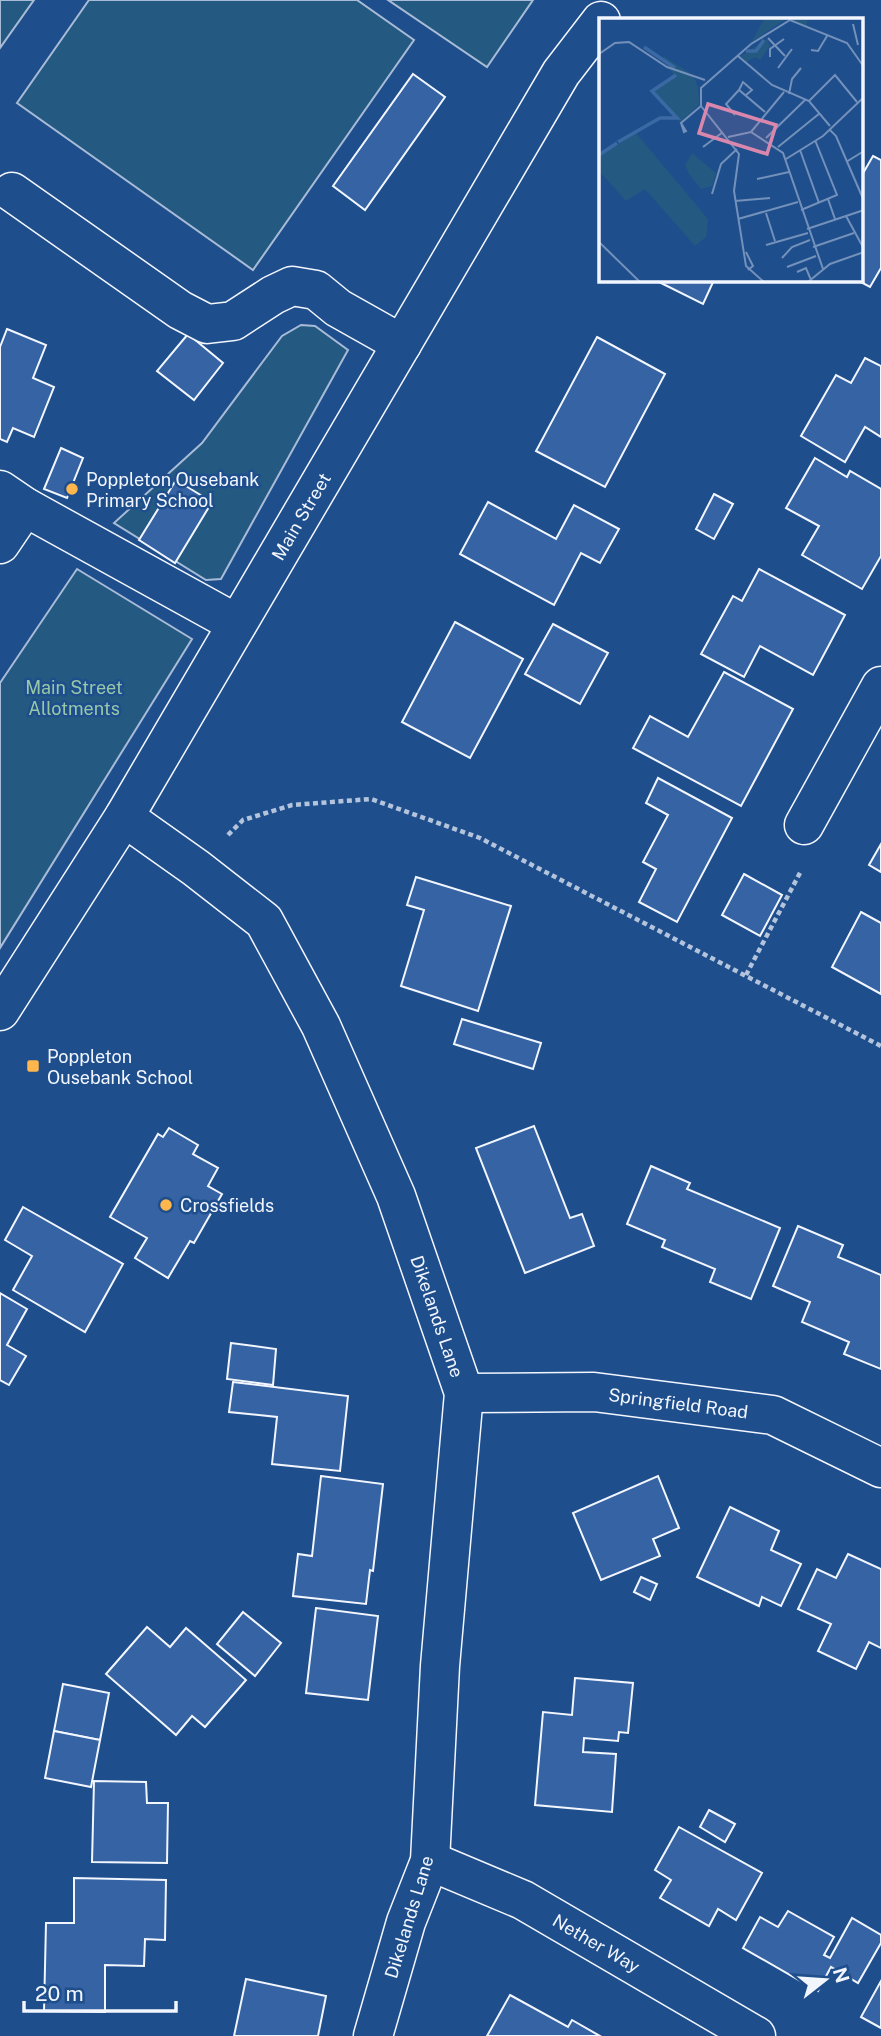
<svg xmlns="http://www.w3.org/2000/svg" width="881" height="2036" font-family="'Public Sans',sans-serif">
	<style>
		.green { fill: #245a82; stroke: #a8bbd7; stroke-width: 2 }
		.building { fill: #3563a3; stroke: #f2f6ff; stroke-width: 2 }
		.lines { fill: none; stroke-linecap: round; stroke-linejoin: round }
		.minor-casing { stroke: #f2f6ff; stroke-width: 41 }
		.path { stroke: #b3c4dc; stroke-width: 4.5; stroke-dasharray: 5 3.5; stroke-linecap: butt }
		.minor { stroke: #1f4e8c; stroke-width: 38 }
		.poi-dot { fill: #ffb74d; stroke: #1f4e8c; stroke-width: 2.5 }
		.labels { text-anchor: middle; dominant-baseline: central; stroke-width: 5; stroke-linejoin: round; paint-order: stroke }
		.poi-label { font-size: 18px; fill: #f2f6ff; stroke: #1f4e8c; text-anchor: start }
		.street-label { font-size: 18px; fill: #f2f6ff; stroke: #1f4e8c }
		.park-label { font-size: 18px; fill: #97c8a6; stroke: #1f4e8c }
		.inset-river { fill: none; stroke: #3b69a3; stroke-width: 3.5 }
		.inset-road { fill: none; stroke: #7391ba; stroke-width: 2 }
		.view { fill: #da87ad; fill-opacity: 0.15; stroke: #da87ad; stroke-width: 3.5 }
		.inset-edge { fill: none; stroke: #f2f6ff; stroke-width: 3.5 }
	</style>
	<rect width="100%" height="100%" fill="#1f4e8c"/>
	<g class="green">
		<polygon points="0,0 34,0 0,48"/>
		<polygon points="89,0 357,0 414,40 253,270 17,103"/>
		<polygon points="388,0 533,0 487,67"/>
		<polygon points="301,325 315,326 348,350 221,579 206,580 114,523 202,443 282,336"/>
		<polygon points="77,569 192,639 0,948 0,683"/>
	</g>
	<g class="building">
		<polygon points="413,74 445,97 365,210 333,186"/>
		<polygon points="873,156 881,160 881,268 870,287 857,280 862,280 862,175"/>
		<polygon points="655,280 714,280 703,304"/>
		<polygon points="7,329 46,345 33,378 54,387 34,437 13,428 7,442 0,439 0,347"/>
		<polygon points="188,334 223,363 194,400 157,371"/>
		<polygon points="597,337 665,374 605,487 536,451"/>
		<polygon points="865,358 881,366 881,437 865,427 845,462 801,436 836,375 851,383"/>
		<polygon points="61,448 83,458 67,498 44,489"/>
		<polygon points="815,458 847,477 850,471 881,489 881,556 862,589 802,555 819,526 786,508"/>
		<polygon points="176,480 212,502 175,563 139,540"/>
		<polygon points="714,494 733,504 714,539 696,529"/>
		<polygon points="488,502 556,539 574,505 619,529 600,563 581,553 554,605 460,554"/>
		<polygon points="759,569 845,615 813,675 760,646 744,677 701,654 733,596 742,601"/>
		<polygon points="455,622 523,659 470,758 402,722"/>
		<polygon points="553,624 608,653 580,704 525,674"/>
		<polygon points="724,672 793,709 741,806 633,748 650,716 688,737"/>
		<polygon points="658,778 732,818 677,922 639,902 656,869 643,862 668,815 646,803"/>
		<polygon points="881,844 881,872 869,865"/>
		<polygon points="744,874 782,895 760,936 722,915"/>
		<polygon points="416,877 511,906 478,1011 401,986 424,910 407,905"/>
		<polygon points="861,912 881,923 881,994 832,967"/>
		<polygon points="462,1019 541,1043 533,1069 454,1044"/>
		<polygon points="534,1126 570,1218 582,1214 594,1246 525,1273 476,1148"/>
		<polygon points="169,1128 198,1145 193,1154 218,1168 208,1186 222,1194 194,1243 190,1241 168,1278 135,1258 147,1238 110,1217 158,1134 163,1137"/>
		<polygon points="651,1166 690,1183 687,1189 780,1228 751,1299 710,1282 715,1269 662,1247 665,1240 627,1224"/>
		<polygon points="23,1207 123,1264 85,1332 13,1290 32,1256 5,1240"/>
		<polygon points="798,1226 843,1245 838,1257 881,1275 881,1369 844,1354 849,1342 802,1322 810,1302 773,1286"/>
		<polygon points="0,1293 27,1309 7,1345 26,1356 9,1385 0,1380"/>
		<polygon points="231,1343 276,1349 273,1385 227,1379"/>
		<polygon points="233,1382 348,1396 340,1471 272,1464 277,1417 229,1412"/>
		<polygon points="321,1476 383,1484 373,1571 370,1570 366,1604 293,1596 298,1554 312,1556"/>
		<polygon points="658,1476 679,1528 653,1539 660,1556 601,1580 573,1513"/>
		<polygon points="730,1507 779,1531 771,1550 801,1564 781,1606 762,1597 759,1606 697,1577"/>
		<polygon points="848,1554 881,1569 881,1648 869,1642 856,1669 818,1651 831,1624 798,1609 817,1569 836,1578"/>
		<polygon points="641,1577 657,1584 650,1600 634,1592"/>
		<polygon points="316,1608 378,1616 368,1700 306,1693"/>
		<polygon points="243,1612 281,1643 255,1676 217,1644"/>
		<polygon points="147,1627 170,1647 186,1628 246,1680 205,1727 192,1716 176,1735 106,1674"/>
		<polygon points="575,1678 633,1683 628,1733 619,1732 618,1741 584,1738 583,1752 616,1754 612,1812 535,1805 543,1712 572,1715"/>
		<polygon points="63,1684 109,1693 100,1740 54,1731"/>
		<polygon points="54,1731 100,1740 91,1787 45,1778"/>
		<polygon points="94,1781 146,1782 147,1803 168,1803 167,1863 92,1862"/>
		<polygon points="709,1810 735,1824 725,1842 700,1827"/>
		<polygon points="679,1827 762,1873 736,1920 718,1909 709,1926 660,1898 671,1880 655,1870"/>
		<polygon points="74,1878 166,1880 165,1940 145,1939 144,1966 105,1965 105,2012 44,2011 46,1923 74,1923"/>
		<polygon points="788,1911 834,1937 824,1955 830,1958 852,1918 881,1935 881,1943 858,1983 831,1967 818,1991 743,1948 760,1917 778,1927"/>
		<polygon points="246,1979 326,1996 318,2036 234,2036"/>
		<polygon points="881,1981 881,2028 861,2017"/>
		<polygon points="510,1995 568,2027 572,2020 600,2036 487,2036"/>
	</g>
	<g class="lines">
		<g class="minor-casing">
			<g id="minor">
				<polyline points="12,192 180,310 207,324 233,321 273,295 292,286 316,290 338,308 402,344"/>
				<polyline points="0,490 25,507 237,624"/>
				<polyline points="0,544 25,507"/>
				<path id="s1" d="M 124,817 L 196,868 L 264,921 L 321,1026 L 396,1196 L 464,1393 L 440,1666 L 430,1861 L 406,1922 L 373,2036"/>
				<polyline points="804,825 881,686"/>
				<path id="s2" d="M 0,1011 L 124,817 L 561,73 L 601,21"/>
				<path id="s3" d="M 464,1393 L 594,1392 L 773,1415 L 881,1468"/>
				<path id="s4" d="M 430,1861 L 523,1900 L 756,2036"/>
			</g>
		</g>
		<g class="path">
			<polyline points="228,835 243,820 292,805 371,799 480,838 881,1046"/>
			<polyline points="746,975 801,871"/>
		</g>
		<use href="#minor" class="minor"/>
	</g>
	<g class="poi-dot">
		<circle cx="72" cy="489" r="7"/>
		<rect x="26" y="1059" width="14" height="14" rx="3.5"/>
		<circle cx="166" cy="1205" r="7"/>
	</g>
	<g class="labels">
		<g class="poi-label">
			<text x="86" y="479">Poppleton Ousebank<tspan x="86" dy="21">Primary School</tspan></text>
			<text x="47" y="1056">Poppleton<tspan x="47" dy="21">Ousebank School</tspan></text>
			<text x="180" y="1205">Crossfields</text>
		</g>
		<g class="street-label">
			<text stroke="none"><textPath href="#s2" startOffset="579">Main Street</textPath></text>
			<text stroke="none"><textPath href="#s1" startOffset="607">Dikelands Lane</textPath></text>
			<text stroke="none"><textPath href="#s3" startOffset="215">Springfield Road</textPath></text>
			<text transform="translate(409 1917) rotate(-73)">Dikelands Lane</text>
			<text stroke="none"><textPath href="#s4" startOffset="186">Nether Way</textPath></text>
		</g>
		<g class="park-label">
			<text x="74" y="687">Main Street<tspan x="74" dy="21">Allotments</tspan></text>
		</g>
	</g>
	<g transform="translate(599 18)">
		<rect width="264" height="264" fill="#1f4e8c"/>
		<path d="M 166,0 L 209,0 L 208,8 L 187,1 L 152,24 ZM 168,21 L 171,28 L 161,42 L 156,39 L 148,44 L 142,38 ZM 64,38 L 94,57 L 99,69 L 100,87 L 81,104 L 53,73 L 75,58 ZM 37,115 L 109,201 L 107,219 L 96,228 L 46,171 L 27,183 L 0,153 L 0,138 ZM 93,135 L 117,155 L 113,168 L 102,171 L 90,156 L 86,147 Z" fill="#245a82"/>
		<path class="inset-river" d="M 45,29 L 76,50M 147,33 L 157,33 L 165,22M 19,124 L 61,100 L 78,100 L 53,73 L 77,57M 0,137 L 18,125"/>
		<path class="inset-road" d="M 254,6 L 259,27M 169,20 L 186,38M 212,32 L 219,33 L 228,18M 0,36 L 16,25 L 30,24 L 68,49 L 106,62M 139,38 L 173,67 L 210,83 L 231,108M 171,39 L 171,31 L 185,21M 179,50 L 193,31M 140,72 L 144,64 L 153,72 L 147,77M 190,76 L 193,61 L 202,50M 210,83 L 236,57 L 258,84M 136,97 L 127,86 L 140,72 L 166,94M 82,105 L 85,114 L 87,113 L 82,105 L 102,88M 230,111 L 237,118 L 265,183M 152,114 L 185,74M 129,119 L 152,114 L 184,135 L 224,251M 167,120 L 206,82M 104,129 L 124,114M 179,129 L 221,95M 201,132 L 220,185M 187,141 L 224,118 L 265,79M 247,144 L 265,133M 158,161 L 190,154M 113,176 L 122,146 L 138,131M 229,181 L 236,201M 136,183 L 171,180M 202,192 L 238,177 L 216,122M 167,195 L 176,223M 247,198 L 265,231M 139,201 L 199,184M 208,211 L 265,192M 0,224 L 41,264M 167,227 L 209,215M 214,229 L 255,215M 147,234 L 154,248 L 149,252M 183,240 L 193,229 L 211,222M 188,249 L 217,238M 198,254 L 207,250 L 212,262M 165,264 L 147,248 L 135,173 L 140,136 L 102,88 L 102,70 L 152,26 L 191,2 L 248,25 L 265,49M 209,264 L 231,246 L 265,234"/>
		<path class="view" d="M 109,86 L 177,107 L 168,136 L 100,115 Z"/>
		<rect width="264" height="264" class="inset-edge"/>
	</g>
	<g transform="translate(825 1980) rotate(73)" stroke="#1f4e8c" stroke-width="5" paint-order="stroke">
	<path d="M0-5L12 26L0 18L-12 26Z" fill="#f2f6ff"/>
	<text y="-10" font-size="19" font-weight="bold" text-anchor="middle" fill="#f2f6ff">N</text>
	</g>
	<path d="M24 2001v10h152v-10" fill="none" stroke="#f2f6ff" stroke-width="3.5"/>
	<text x="35" y="2001" font-size="21" fill="#f2f6ff" stroke="#1f4e8c" stroke-width="5" paint-order="stroke">20 m</text>
</svg>
